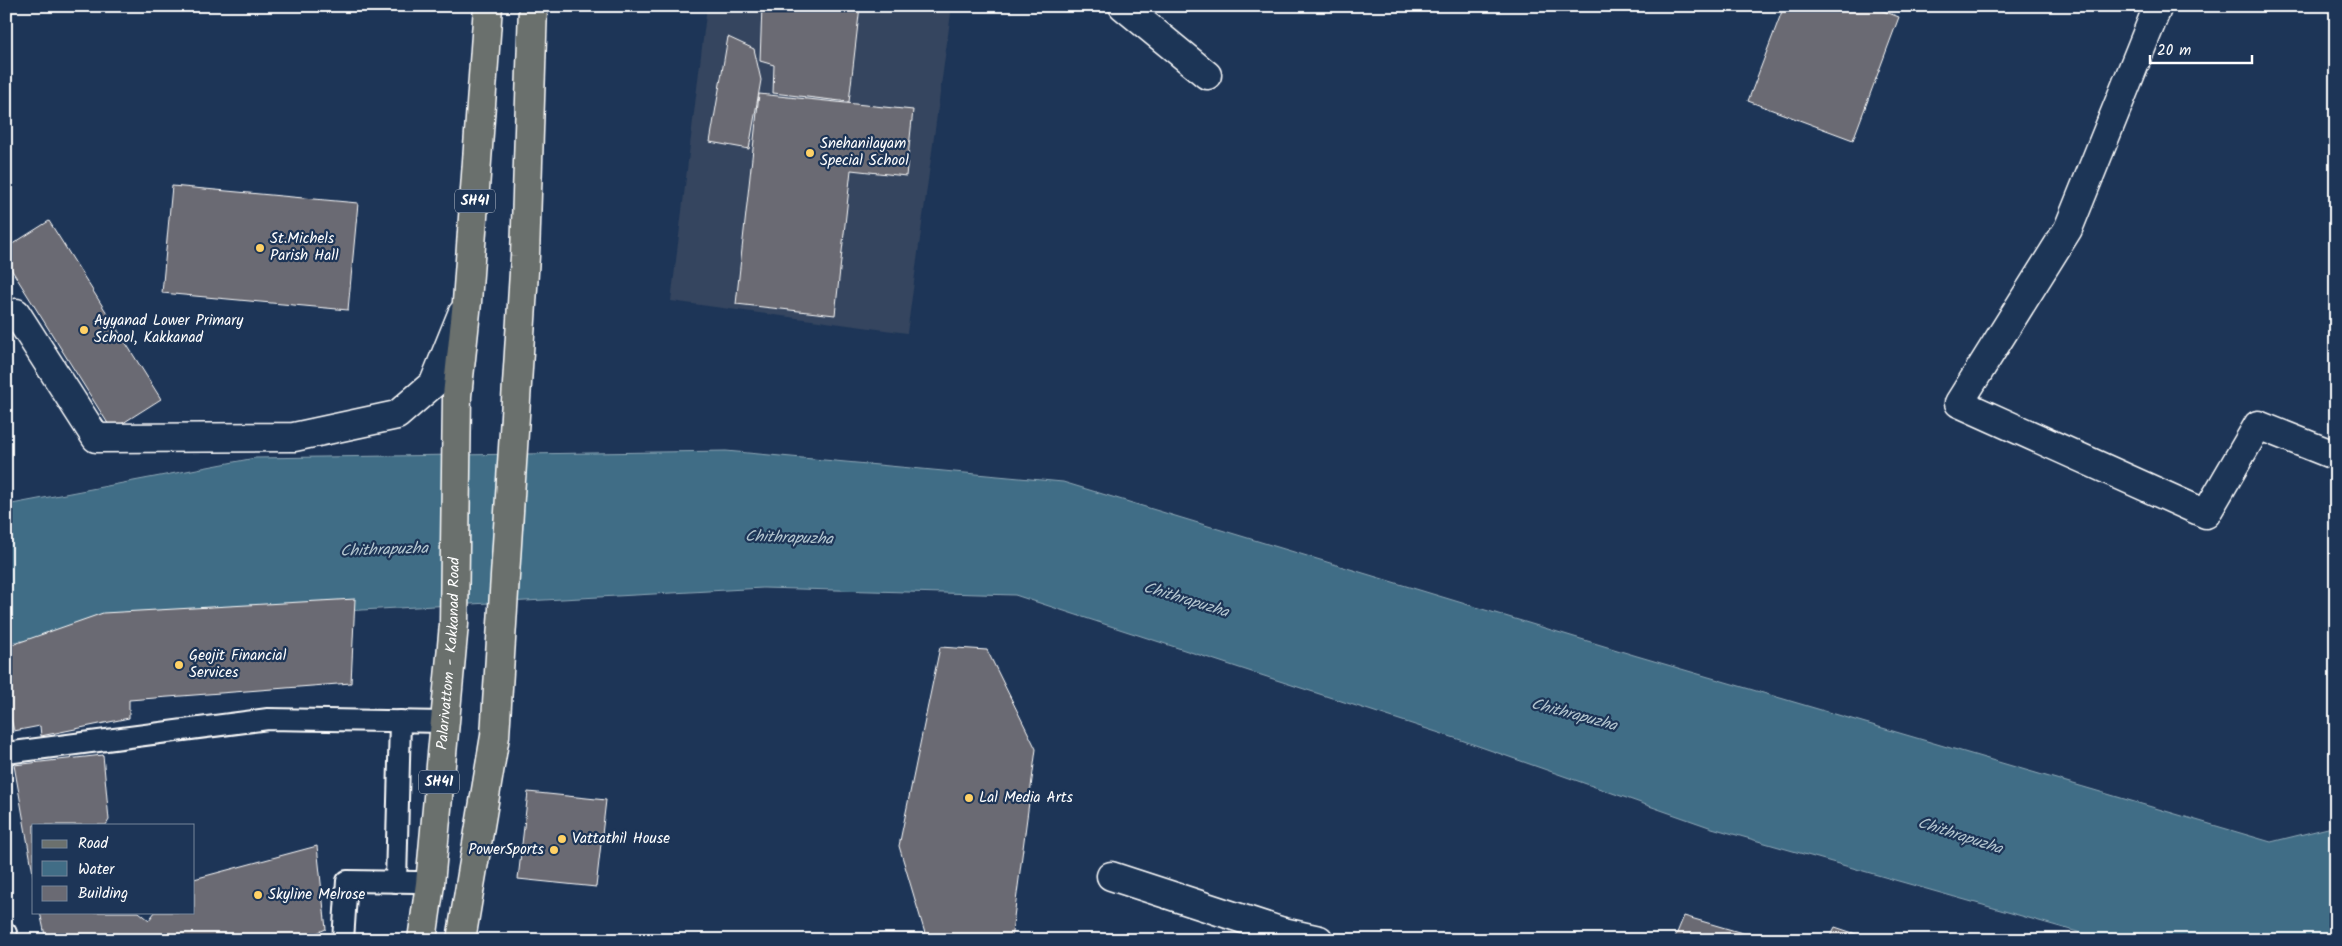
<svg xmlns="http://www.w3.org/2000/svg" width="2342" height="946" font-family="Kalam,sans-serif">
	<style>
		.built { fill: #34455f }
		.water { fill: #416d86; stroke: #8da7b6 }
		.building { fill: #6a6a73; stroke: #fff }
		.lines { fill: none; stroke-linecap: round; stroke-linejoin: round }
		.lane-casing { stroke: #fff; stroke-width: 24 }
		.street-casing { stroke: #fff; stroke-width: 31 }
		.primary-casing { stroke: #fff; stroke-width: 31 }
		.lane { stroke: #1d3557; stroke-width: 20 }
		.street { stroke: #1d3557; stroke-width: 28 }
		.primary { stroke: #6b706d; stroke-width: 28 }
		.poi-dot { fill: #ffd166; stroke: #1d3557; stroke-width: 2 }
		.labels { text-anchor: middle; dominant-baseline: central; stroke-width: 4.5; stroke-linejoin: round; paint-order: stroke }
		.shield { fill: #1d3557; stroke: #bbc2cd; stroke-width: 1 }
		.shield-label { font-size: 14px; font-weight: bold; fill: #fff }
		.poi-label { font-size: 15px; fill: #fff; stroke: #1d3557; text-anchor: start }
		.street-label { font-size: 15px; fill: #fff; stroke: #1d3557 }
		.water-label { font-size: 16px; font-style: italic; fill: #b3c5cf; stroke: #1d3557 }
	</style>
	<rect width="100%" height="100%" fill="#1d3557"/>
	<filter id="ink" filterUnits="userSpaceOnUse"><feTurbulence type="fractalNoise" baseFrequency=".02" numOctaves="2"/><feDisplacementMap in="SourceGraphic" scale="10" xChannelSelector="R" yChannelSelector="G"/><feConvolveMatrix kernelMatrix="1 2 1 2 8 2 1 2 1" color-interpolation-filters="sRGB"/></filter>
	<g filter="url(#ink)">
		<polygon class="built" points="707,6 952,6 907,333 671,301"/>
		<polygon class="water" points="726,451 1063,482 1637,656 2271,842 2336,826 2336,940 2106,940 1712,828 1461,740 1015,595 763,588 179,620 6,643 6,508 12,504 255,458"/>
		<g class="building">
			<polygon points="762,6 860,6 849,102 773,93 774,65 760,61"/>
			<polygon points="1784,6 1870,6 1899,17 1853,140 1748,101"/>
			<polygon points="728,37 754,49 761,80 749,149 710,142"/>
			<polygon points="759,94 913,110 906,176 851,170 835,315 736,304"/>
			<polygon points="172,186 358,203 348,310 162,293"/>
			<polygon points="49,221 161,399 112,430 6,261 6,248"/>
			<polygon points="355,599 351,683 129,700 129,718 41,736 40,726 14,731 6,699 6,647 103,613"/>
			<polygon points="940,647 987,650 1036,749 1011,940 927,940 899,846"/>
			<polygon points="103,755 109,820 106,825 34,825 34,879 14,765"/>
			<polygon points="528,792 606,800 596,887 518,879"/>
			<polygon points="317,846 326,929 300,940 46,940 40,912 139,912 149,920 155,912 194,912 194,879"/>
			<polygon points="1684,916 1756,937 1755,940 1674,940"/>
			<polygon points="1835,927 1874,940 1828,940"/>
		</g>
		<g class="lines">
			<g class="lane-casing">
				<g id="lane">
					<polyline points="6,753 268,719 445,722"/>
					<polyline points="396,882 400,721"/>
					<polyline points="6,933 8,940"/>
					<polyline points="343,940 347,881 416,882 430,884"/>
				</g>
			</g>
			<g class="street-casing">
				<g id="street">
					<polyline points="1123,6 1207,75"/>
					<polyline points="2158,6 2068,229 1959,403 2206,514 2258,425 2336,456"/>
					<polyline points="16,313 96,438 294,437 397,415 434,383 462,314"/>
					<polyline points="1111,876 1283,932"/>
					<polyline points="1280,940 1283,932 1319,940"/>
				</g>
			</g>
			<g class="primary-casing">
				<g id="primary">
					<path id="s1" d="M 422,940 L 430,884 L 454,624 L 457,396 L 467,302 L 488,6"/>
					<polyline points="461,940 495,736 525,256 533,6"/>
				</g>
			</g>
			<use href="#lane" class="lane"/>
			<use href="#street" class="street"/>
			<use href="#primary" class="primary"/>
		</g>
	</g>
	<g class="poi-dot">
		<circle cx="810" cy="153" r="5"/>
		<circle cx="260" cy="248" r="5"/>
		<circle cx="84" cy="330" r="5"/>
		<circle cx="179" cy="665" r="5"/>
		<circle cx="969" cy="798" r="5"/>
		<circle cx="562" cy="839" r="5"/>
		<circle cx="554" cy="850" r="5"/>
		<circle cx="258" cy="895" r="5"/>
	</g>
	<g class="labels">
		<g class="shield">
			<rect x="455" y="189.5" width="40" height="23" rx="4"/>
			<rect x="419" y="770.5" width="40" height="23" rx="4"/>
		</g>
		<g class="shield-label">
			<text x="475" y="201">SH41</text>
			<text x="439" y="782">SH41</text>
		</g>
		<g class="poi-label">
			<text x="820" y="144">Snehanilayam<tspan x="820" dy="17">Special School</tspan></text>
			<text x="270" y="239">St.Michels<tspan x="270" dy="17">Parish Hall</tspan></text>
			<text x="94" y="321">Ayyanad Lower Primary<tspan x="94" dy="17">School, Kakkanad</tspan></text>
			<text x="189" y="656">Geojit Financial<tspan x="189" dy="17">Services</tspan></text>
			<text x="979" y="798">Lal Media Arts</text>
			<text x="572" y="839">Vattathil House</text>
			<text x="544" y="850" text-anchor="end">PowerSports</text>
			<text x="268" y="895">Skyline Melrose</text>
		</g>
		<g class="street-label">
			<text stroke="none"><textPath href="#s1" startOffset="288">Palarivattom - Kakkanad Road</textPath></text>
		</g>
		<g class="water-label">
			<text transform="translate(789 538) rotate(2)">Chithrapuzha</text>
			<text transform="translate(384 550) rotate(-2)">Chithrapuzha</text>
			<text transform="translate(1186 600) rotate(17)">Chithrapuzha</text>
			<text transform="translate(1574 715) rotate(15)">Chithrapuzha</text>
			<text transform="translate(1960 836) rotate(18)">Chithrapuzha</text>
		</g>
	</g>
	<rect width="2342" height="946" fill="none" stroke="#1d3557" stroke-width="25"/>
	<rect x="12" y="12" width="2317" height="921" fill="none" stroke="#fff" stroke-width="2" filter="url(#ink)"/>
	<rect x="32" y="824" width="162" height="90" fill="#1d3557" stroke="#77869a"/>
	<rect x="42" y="840" width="25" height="8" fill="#6b706d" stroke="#77869a"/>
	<text x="78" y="848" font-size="15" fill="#ffffff">Road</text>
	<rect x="42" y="861" width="25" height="15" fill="#416d86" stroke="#77869a"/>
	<text x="78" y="874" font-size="15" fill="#ffffff">Water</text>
	<rect x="42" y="886" width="25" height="15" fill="#6a6a73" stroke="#77869a"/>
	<text x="78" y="898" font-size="15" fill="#ffffff">Building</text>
	<path d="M2150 55v8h102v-8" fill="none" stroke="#ffffff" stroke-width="2.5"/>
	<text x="2157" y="55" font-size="15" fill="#ffffff" stroke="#1d3557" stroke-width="4" paint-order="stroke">20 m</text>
</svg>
